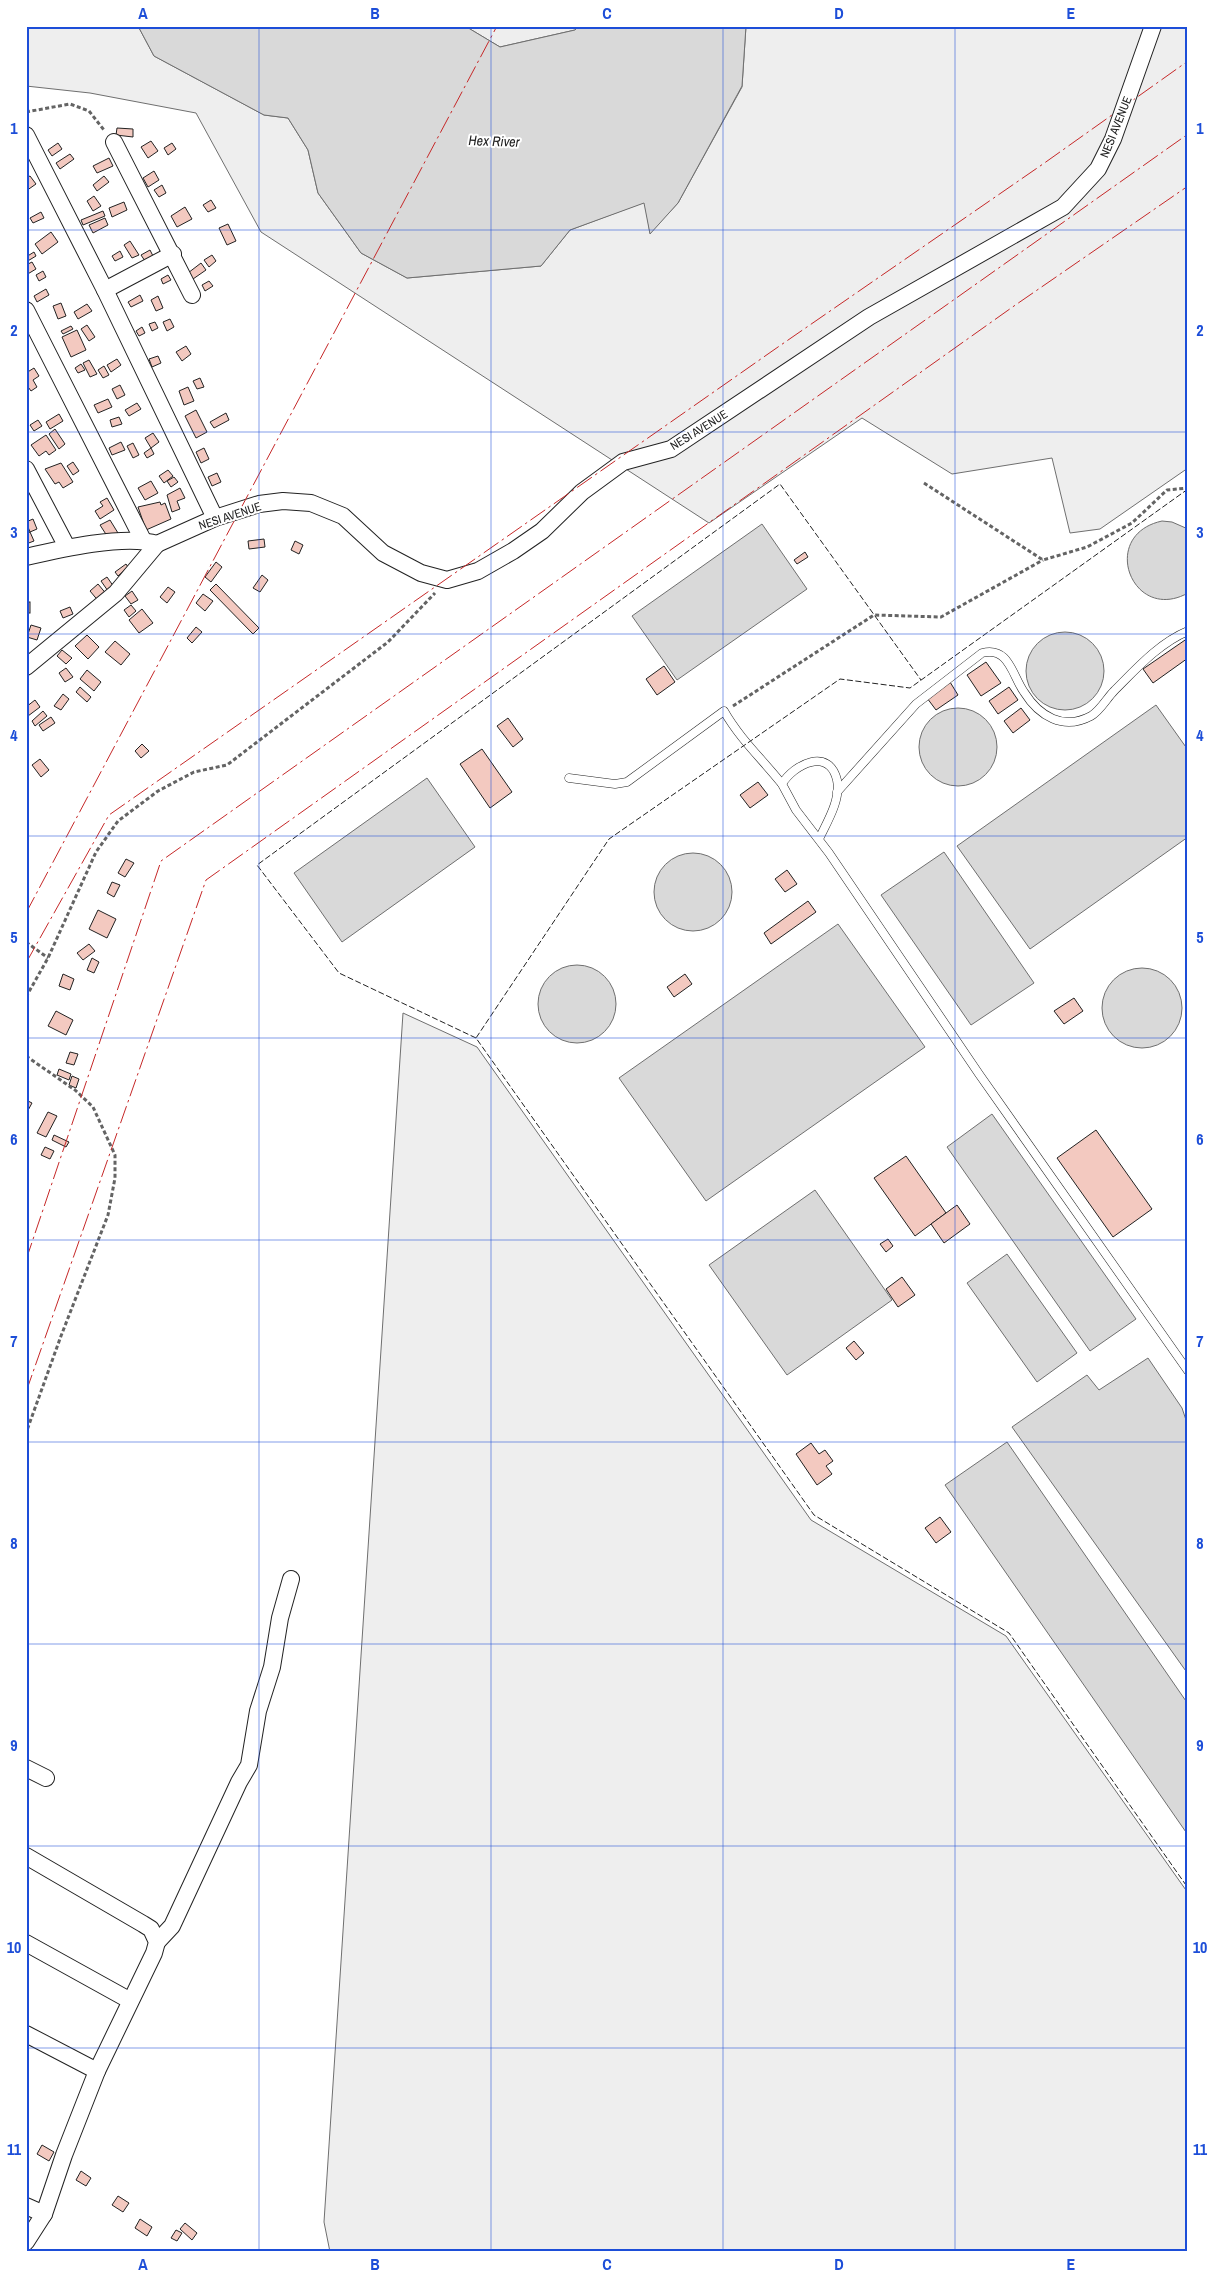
<svg xmlns="http://www.w3.org/2000/svg" width="1214" height="2278" font-family="'Archivo Narrow',sans-serif">
	<style>
		.green { fill: #eee; stroke: #6f6f6f }
		.water { fill: #d9d9d9; stroke: #6f6f6f }
		.building { fill: #f3c9c0; stroke: #222 }
		.lines { fill: none; stroke-linecap: round; stroke-linejoin: round }
		.lane-casing { stroke: #222; stroke-width: 9 }
		.street-casing { stroke: #222; stroke-width: 18 }
		.path { stroke: #646464; stroke-width: 3; stroke-dasharray: 4 2.5; stroke-linecap: butt }
		.lane { stroke: #fff; stroke-width: 8 }
		.street { stroke: #fff; stroke-width: 16 }
		.fence { stroke: #222; stroke-width: 1; stroke-dasharray: 6 2.5; stroke-linecap: butt }
		.power { stroke: #c62828; stroke-width: 1; stroke-dasharray: 18 4 2.5 4; stroke-linecap: butt }
		.grid { fill: none; stroke: #1d4ed8; stroke-width: 1; stroke-opacity: 0.55 }
		.labels { text-anchor: middle; dominant-baseline: central; stroke-width: 4; stroke-linejoin: round; paint-order: stroke }
		.street-label { font-size: 12px; fill: #222; stroke: #fff }
		.water-label { font-size: 14px; font-style: italic; fill: #222; stroke: #fff }
		.neatline { fill: none; stroke: #1d4ed8; stroke-width: 2 }
		.grid-label { font-size: 16px; text-anchor: middle; font-weight: bold; fill: #1d4ed8 }
	</style>
	<rect width="100%" height="100%" fill="#fff"/>
	<g class="green">
		<polygon points="26,26 138,26 154,56 264,115 288,118 308,150 318,193 361,253 407,278 541,266 570,230 645,202 650,233 678,203 742,87 746,26 1188,26 1188,468 1100,529 1070,533 1052,458 952,474 862,418 709,523 261,232 196,113 90,93 26,86"/>
		<polygon points="465,26 579,26 575,30 500,47"/>
		<polygon points="403,1013 477,1047 811,1520 1006,1636 1188,1893 1188,2252 330,2252 324,2222"/>
	</g>
	<g class="water">
		<polygon points="138,26 465,26 500,47 575,30 579,26 746,26 742,86 678,203 650,234 644,203 570,230 541,266 407,278 361,253 318,193 308,150 288,118 264,115 154,56"/>
		<path d="M 1162,521 L 1172,522 L 1188,529 L 1188,593 C 1132,624 1098,535 1162,521 Z"/>
		<polygon points="762,524 807,589 677,680 632,616"/>
		<circle cx="1065" cy="671" r="39"/>
		<polygon points="1156,705 1188,750 1188,837 1030,949 957,846"/>
		<circle cx="958" cy="747" r="39"/>
		<polygon points="427,778 475,847 342,942 294,873"/>
		<polygon points="944,852 1034,983 971,1025 881,895"/>
		<circle cx="693" cy="892" r="39"/>
		<polygon points="838,924 925,1047 706,1201 619,1078"/>
		<circle cx="577" cy="1004" r="39"/>
		<circle cx="1142" cy="1008" r="40"/>
		<polygon points="992,1114 1136,1319 1090,1351 947,1147"/>
		<polygon points="815,1190 892,1300 787,1375 709,1265"/>
		<polygon points="1007,1254 1077,1353 1037,1382 967,1283"/>
		<polygon points="1148,1358 1182,1408 1188,1426 1188,1674 1012,1427 1087,1375 1099,1390"/>
		<polygon points="1007,1442 1188,1704 1188,1835 945,1485"/>
	</g>
	<g class="building">
		<polygon points="117,128 133,129 133,137 116,135"/>
		<polygon points="151,141 158,151 148,158 141,147"/>
		<polygon points="58,143 62,149 52,156 48,150"/>
		<polygon points="172,143 176,149 168,155 164,148"/>
		<polygon points="70,154 74,159 60,169 56,163"/>
		<polygon points="109,158 113,166 97,173 93,166"/>
		<polygon points="154,171 159,180 148,187 143,178"/>
		<polygon points="30,176 36,184 26,191 26,178"/>
		<polygon points="104,176 109,182 97,191 93,185"/>
		<polygon points="162,185 166,193 159,197 154,190"/>
		<polygon points="94,196 101,206 93,211 87,201"/>
		<polygon points="211,200 216,208 208,212 203,205"/>
		<polygon points="124,202 127,210 112,217 109,208"/>
		<polygon points="185,207 192,219 177,227 171,216"/>
		<polygon points="103,211 105,216 83,225 81,220"/>
		<polygon points="41,212 44,218 33,223 30,218"/>
		<polygon points="105,218 108,225 93,233 89,225"/>
		<polygon points="228,224 236,241 227,245 219,228"/>
		<polygon points="51,232 58,242 42,254 35,244"/>
		<polygon points="130,241 139,255 132,258 124,245"/>
		<polygon points="150,250 153,256 145,261 141,255"/>
		<polygon points="120,251 123,257 115,261 112,256"/>
		<polygon points="34,252 36,256 26,262 26,257"/>
		<polygon points="212,255 216,261 209,267 204,260"/>
		<polygon points="32,262 36,269 26,275 26,265"/>
		<polygon points="201,263 206,270 193,279 188,273"/>
		<polygon points="43,271 46,277 39,281 36,275"/>
		<polygon points="168,275 171,280 163,284 161,279"/>
		<polygon points="209,281 213,286 205,291 202,285"/>
		<polygon points="46,289 49,295 37,302 34,296"/>
		<polygon points="140,295 143,301 131,307 128,302"/>
		<polygon points="158,296 163,308 156,311 151,300"/>
		<polygon points="61,303 66,316 58,319 53,306"/>
		<polygon points="87,304 92,311 78,319 74,312"/>
		<polygon points="170,319 174,327 167,331 163,322"/>
		<polygon points="155,322 158,328 152,331 149,324"/>
		<polygon points="87,325 95,337 89,341 81,329"/>
		<polygon points="71,326 73,329 63,334 61,331"/>
		<polygon points="142,327 145,333 139,336 136,331"/>
		<polygon points="77,330 86,350 71,357 62,337"/>
		<polygon points="186,346 191,354 182,361 176,352"/>
		<polygon points="158,356 161,363 152,367 149,359"/>
		<polygon points="117,359 121,365 111,372 107,365"/>
		<polygon points="89,360 97,374 90,377 83,363"/>
		<polygon points="81,364 85,370 78,373 75,368"/>
		<polygon points="104,366 109,375 103,378 98,370"/>
		<polygon points="34,368 39,376 33,380 37,387 31,391 26,384 26,373"/>
		<polygon points="200,378 204,387 197,389 193,381"/>
		<polygon points="120,385 125,395 117,399 112,389"/>
		<polygon points="188,387 194,401 184,405 179,391"/>
		<polygon points="108,399 112,407 98,413 94,405"/>
		<polygon points="137,403 141,409 129,416 125,410"/>
		<polygon points="196,410 207,432 196,438 185,416"/>
		<polygon points="226,413 229,420 214,428 210,422"/>
		<polygon points="59,414 63,421 50,429 46,422"/>
		<polygon points="119,417 122,424 112,427 110,420"/>
		<polygon points="38,420 42,426 34,431 30,425"/>
		<polygon points="55,429 65,444 59,449 49,434"/>
		<polygon points="153,433 159,442 151,448 145,438"/>
		<polygon points="46,435 56,450 49,455 46,451 39,456 31,445"/>
		<polygon points="121,442 125,450 112,455 109,448"/>
		<polygon points="133,443 139,455 133,458 127,446"/>
		<polygon points="151,448 154,454 147,458 144,453"/>
		<polygon points="204,448 209,459 201,463 196,452"/>
		<polygon points="73,462 79,471 73,475 67,466"/>
		<polygon points="61,463 73,482 63,488 59,482 55,484 45,469"/>
		<polygon points="168,470 173,476 164,483 159,476"/>
		<polygon points="217,473 221,482 212,486 208,477"/>
		<polygon points="174,477 178,482 171,487 167,481"/>
		<polygon points="151,481 158,493 145,500 138,488"/>
		<polygon points="180,488 185,498 177,501 180,509 172,512 167,495"/>
		<polygon points="107,498 114,510 100,519 95,511 103,506 100,502"/>
		<polygon points="160,502 161,505 165,503 171,519 146,530 138,507"/>
		<polygon points="33,519 37,529 30,532 26,522"/>
		<polygon points="110,520 118,533 109,539 100,525"/>
		<polygon points="30,532 34,541 26,544 26,534"/>
		<polygon points="264,539 265,547 249,549 248,541"/>
		<polygon points="295,541 303,545 299,554 291,550"/>
		<polygon points="805,552 808,557 797,564 794,560"/>
		<polygon points="216,562 222,567 211,582 205,577"/>
		<polygon points="126,564 128,567 118,576 115,572"/>
		<polygon points="262,575 268,580 260,592 253,588"/>
		<polygon points="107,577 114,587 108,591 101,581"/>
		<polygon points="98,584 108,596 100,603 90,591"/>
		<polygon points="216,584 259,628 253,634 210,590"/>
		<polygon points="168,587 175,592 167,603 160,597"/>
		<polygon points="132,591 138,600 131,604 125,596"/>
		<polygon points="203,594 213,601 205,611 196,603"/>
		<rect x="26" y="602" width="4" height="11"/>
		<polygon points="131,605 136,611 129,617 124,610"/>
		<polygon points="70,607 73,614 63,618 60,611"/>
		<polygon points="142,609 153,623 139,633 129,620"/>
		<polygon points="31,625 41,628 37,640 27,637"/>
		<polygon points="196,627 202,632 192,643 187,638"/>
		<polygon points="87,635 99,647 88,659 75,646"/>
		<polygon points="1188,638 1188,658 1153,683 1143,669"/>
		<polygon points="115,641 130,654 121,665 105,652"/>
		<polygon points="62,650 72,658 66,664 57,656"/>
		<polygon points="986,662 1001,683 981,696 967,675"/>
		<polygon points="664,666 675,682 657,695 646,679"/>
		<polygon points="66,668 73,677 65,682 59,673"/>
		<polygon points="87,670 101,682 94,691 80,679"/>
		<polygon points="950,682 958,695 936,710 927,698"/>
		<polygon points="80,687 91,697 87,702 76,692"/>
		<polygon points="1009,687 1018,700 998,714 989,701"/>
		<polygon points="63,694 69,699 61,710 54,706"/>
		<polygon points="35,700 40,707 28,716 26,707"/>
		<polygon points="1021,708 1030,720 1013,733 1004,721"/>
		<polygon points="43,711 47,716 35,726 32,721"/>
		<polygon points="51,717 55,723 43,731 39,725"/>
		<polygon points="508,718 523,739 513,747 497,726"/>
		<polygon points="142,744 149,751 141,758 135,751"/>
		<polygon points="482,749 512,792 490,808 460,764"/>
		<polygon points="40,759 49,770 41,777 32,765"/>
		<polygon points="758,782 768,795 750,808 740,795"/>
		<polygon points="126,859 134,863 125,877 118,873"/>
		<polygon points="787,870 797,884 785,892 775,879"/>
		<polygon points="112,882 120,885 114,897 107,893"/>
		<polygon points="808,901 816,912 771,944 764,933"/>
		<polygon points="98,910 116,919 107,938 89,929"/>
		<polygon points="89,944 95,951 83,960 77,953"/>
		<polygon points="92,958 99,962 94,973 87,970"/>
		<polygon points="63,974 74,979 70,990 59,986"/>
		<polygon points="685,974 692,984 674,997 667,987"/>
		<polygon points="1074,998 1083,1011 1064,1024 1054,1011"/>
		<polygon points="56,1011 73,1020 66,1035 48,1026"/>
		<polygon points="70,1052 78,1054 74,1065 66,1063"/>
		<polygon points="59,1069 71,1074 69,1080 57,1075"/>
		<polygon points="72,1076 79,1079 76,1088 69,1085"/>
		<polygon points="26,1100 32,1103 26,1114"/>
		<polygon points="48,1112 57,1116 46,1137 37,1133"/>
		<polygon points="1096,1130 1152,1209 1113,1237 1057,1158"/>
		<polygon points="54,1135 69,1142 66,1147 52,1140"/>
		<polygon points="45,1147 54,1151 50,1159 41,1155"/>
		<polygon points="906,1156 946,1213 915,1236 874,1178"/>
		<polygon points="957,1205 970,1224 944,1243 931,1224"/>
		<polygon points="888,1239 893,1246 886,1252 880,1244"/>
		<polygon points="902,1277 915,1295 898,1307 886,1289"/>
		<polygon points="854,1341 864,1353 856,1360 846,1348"/>
		<polygon points="811,1443 819,1454 825,1450 833,1461 826,1466 832,1474 817,1485 796,1454"/>
		<polygon points="940,1517 951,1532 936,1543 925,1528"/>
		<polygon points="42,2145 54,2152 49,2161 37,2154"/>
		<polygon points="81,2171 91,2178 86,2186 76,2180"/>
		<polygon points="118,2196 129,2203 123,2212 112,2205"/>
		<polygon points="140,2219 152,2227 147,2236 135,2228"/>
		<polygon points="185,2223 197,2233 192,2240 180,2229"/>
		<polygon points="176,2230 182,2233 177,2241 171,2238"/>
	</g>
	<g class="lines">
		<g class="lane-casing">
			<g id="lane">
				<path d="M 569,778 L 615,784 L 627,782 L 724,711 C 740,739 762,759 782,784"/>
				<path d="M 837,792 L 916,704 L 982,653 C 1009,646 1012,675 1024,692 C 1039,716 1063,731 1091,716 C 1100,711 1107,698 1114,691 C 1136,669 1159,643 1188,631"/>
				<path d="M 819,839 C 827,822 841,800 837,780 C 829,747 794,764 782,784 L 796,810 L 829,853 L 979,1074 L 1188,1371"/>
			</g>
		</g>
		<g class="street-casing">
			<g id="street">
				<polyline points="26,135 105,290 215,518"/>
				<polyline points="114,142 192,295"/>
				<polyline points="105,290 173,254"/>
				<polyline points="26,310 143,540"/>
				<polyline points="26,469 67,547"/>
				<path d="M 26,557 C 60,549 125,534 157,544 L 215,518 L 259,504 L 283,501 L 311,503 L 343,516 L 383,553 L 421,573 L 447,580 L 478,571 L 513,551 L 542,531 L 582,492 L 623,462 L 671,449 L 869,317 L 1063,207 L 1098,169 L 1113,139 L 1153,26"/>
				<polyline points="26,667 116,593 157,544"/>
				<polyline points="26,1768 46,1778"/>
				<polyline points="26,1856 143,1924 151,1929 157,1942 154,1953 97,2071 64,2155 44,2214 26,2242"/>
				<polyline points="157,1942 172,1926 239,1782 249,1765 258,1711 272,1667 280,1618 291,1579"/>
				<polyline points="26,1943 129,2000"/>
				<polyline points="26,2034 97,2071"/>
				<polyline points="26,2206 44,2214"/>
			</g>
		</g>
		<g class="path">
			<polyline points="26,112 70,104 89,111 104,130"/>
			<polyline points="924,483 1043,560 1087,547 1132,523 1167,490 1188,488"/>
			<polyline points="733,706 874,615 941,617 1043,560"/>
			<polyline points="26,942 48,958"/>
			<polyline points="26,997 48,958 96,852 118,821 158,791 194,772 227,765 388,642 435,593"/>
			<polyline points="26,1056 75,1090 93,1107 115,1155 115,1178 108,1215 61,1336 26,1433"/>
		</g>
		<use href="#lane" class="lane"/>
		<use href="#street" class="street"/>
		<g class="fence">
			<polyline points="1188,489 910,688 840,679 609,839 476,1038 814,1515 1009,1633 1188,1888"/>
			<polyline points="476,1038 339,973 257,865 780,484 921,680"/>
		</g>
		<g class="power">
			<polyline points="26,913 497,26"/>
			<polyline points="26,963 109,815 778,347 1043,164 1188,61"/>
			<polyline points="26,1260 161,861 1188,134"/>
			<polyline points="26,1392 206,880 1014,306 1188,186"/>
		</g>
	</g>
	<path class="grid" d="M 259,26 L 259,2252M 491,26 L 491,2252M 723,26 L 723,2252M 955,26 L 955,2252M 26,230 L 1188,230M 26,432 L 1188,432M 26,634 L 1188,634M 26,836 L 1188,836M 26,1038 L 1188,1038M 26,1240 L 1188,1240M 26,1442 L 1188,1442M 26,1644 L 1188,1644M 26,1846 L 1188,1846M 26,2048 L 1188,2048"/>
	<g class="labels">
		<g class="street-label">
			<text transform="translate(1116 127) rotate(-68)">NESI AVENUE</text>
			<text transform="translate(699 430) rotate(-32)">NESI AVENUE</text>
			<text transform="translate(230 516) rotate(-18)">NESI AVENUE</text>
		</g>
		<g class="water-label">
			<text transform="translate(494 141) rotate(2)">Hex River</text>
		</g>
	</g>
	<rect width="1214" height="2278" fill="none" stroke="#ffffff" stroke-width="55"/>
	<rect x="28" y="28" width="1158" height="2222" class="neatline"/>
	<g class="grid-label">
		<text x="143" y="19">A</text>
		<text x="375" y="19">B</text>
		<text x="607" y="19">C</text>
		<text x="839" y="19">D</text>
		<text x="1071" y="19">E</text>
		<text x="14" y="134">1</text>
		<text x="1200" y="134">1</text>
		<text x="14" y="336">2</text>
		<text x="1200" y="336">2</text>
		<text x="14" y="538">3</text>
		<text x="1200" y="538">3</text>
		<text x="14" y="741">4</text>
		<text x="1200" y="741">4</text>
		<text x="14" y="943">5</text>
		<text x="1200" y="943">5</text>
		<text x="14" y="1145">6</text>
		<text x="1200" y="1145">6</text>
		<text x="14" y="1347">7</text>
		<text x="1200" y="1347">7</text>
		<text x="14" y="1549">8</text>
		<text x="1200" y="1549">8</text>
		<text x="14" y="1751">9</text>
		<text x="1200" y="1751">9</text>
		<text x="14" y="1953">10</text>
		<text x="1200" y="1953">10</text>
		<text x="14" y="2155">11</text>
		<text x="1200" y="2155">11</text>
		<text x="143" y="2270">A</text>
		<text x="375" y="2270">B</text>
		<text x="607" y="2270">C</text>
		<text x="839" y="2270">D</text>
		<text x="1071" y="2270">E</text>
	</g>
</svg>
